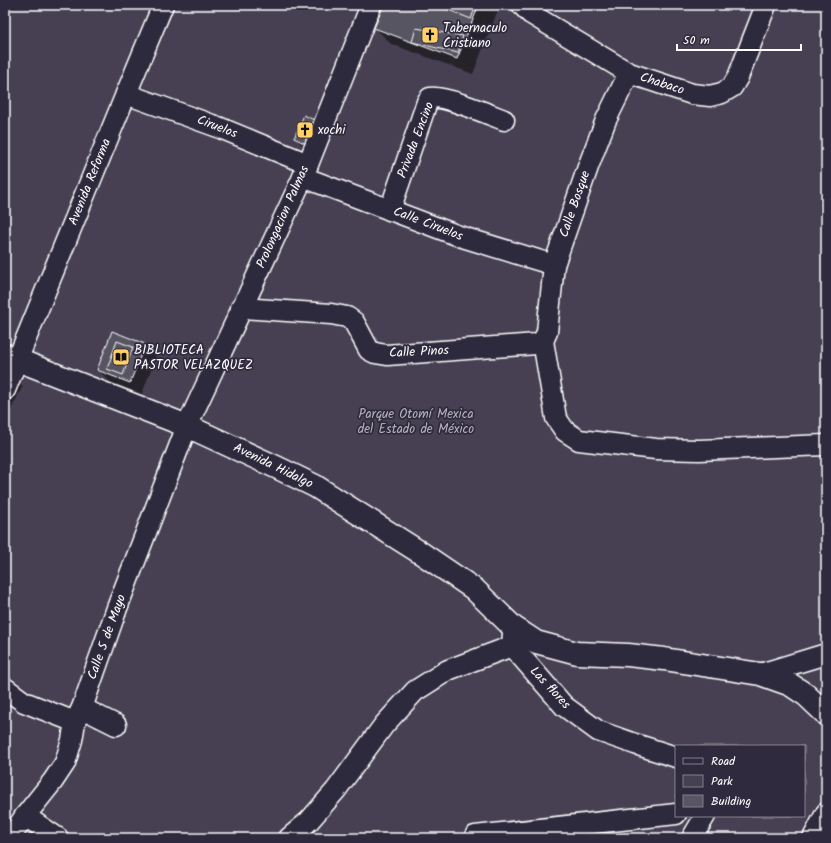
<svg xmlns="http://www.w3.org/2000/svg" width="831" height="843" font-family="Kalam,sans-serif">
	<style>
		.green { fill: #464152; stroke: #a2a0a8; fill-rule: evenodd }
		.shadow { fill: #0007 }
		.building { fill: #595564; stroke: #fff }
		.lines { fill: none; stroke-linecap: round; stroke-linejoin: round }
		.minor-casing { stroke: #fff; stroke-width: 23 }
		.major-casing { stroke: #fff; stroke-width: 25 }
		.minor { stroke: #2f2a3d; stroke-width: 20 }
		.major { stroke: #2f2a3d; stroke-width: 22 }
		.labels { text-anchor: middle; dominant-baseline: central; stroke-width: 3.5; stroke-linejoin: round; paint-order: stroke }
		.poi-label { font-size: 13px; fill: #fff; stroke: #2f2a3d; text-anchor: start }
		.street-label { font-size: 13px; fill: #fff; stroke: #2f2a3d }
		.park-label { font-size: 13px; fill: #b5b3ba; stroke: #2f2a3d }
	</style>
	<rect width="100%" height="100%" fill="#2f2a3d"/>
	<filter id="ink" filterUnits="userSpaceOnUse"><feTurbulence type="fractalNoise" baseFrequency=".025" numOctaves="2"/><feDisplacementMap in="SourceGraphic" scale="8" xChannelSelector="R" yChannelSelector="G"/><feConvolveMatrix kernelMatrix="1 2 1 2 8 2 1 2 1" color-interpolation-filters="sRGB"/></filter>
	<g filter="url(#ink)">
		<path class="green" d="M 5,5 L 826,5 L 826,838 L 5,838 ZM 676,746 L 804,746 L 804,816 L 676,816 Z"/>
		<g class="shadow">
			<polygon points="385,5 500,5 473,74 391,44 375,28"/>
			<polygon points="304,117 314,151 303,146 295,138"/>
			<polygon points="145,345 156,357 142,394 110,382 98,370"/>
			<polygon points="5,370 23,386 5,421"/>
		</g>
		<g class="building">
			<polygon points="384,5 479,5 457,59 374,28"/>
			<polygon points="436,5 476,5 471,19"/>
			<polygon points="416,28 463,36 458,53 412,42"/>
			<polygon points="304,115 316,121 306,144 294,138"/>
			<polygon points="112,331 145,344 130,383 97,370"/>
			<polygon points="117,341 133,347 123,375 107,369"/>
		</g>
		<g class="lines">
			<g class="minor-casing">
				<g id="minor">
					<polyline points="522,5 531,14 629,73 692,94 710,96 722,93 732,87 738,77 766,5"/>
					<polyline points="126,94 218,127 308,164"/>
					<polyline points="303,177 459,236 554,265"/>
					<path d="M 390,210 L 427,102 L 430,98 C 440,94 491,115 504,120"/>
					<polyline points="241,308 331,314 347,317 354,322 369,350 375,353 387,355 536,344 543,341"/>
					<polyline points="543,341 556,418 565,431 579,440 656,449 699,450 826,445"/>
					<polyline points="543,341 547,332 554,265 588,167 606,120 629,73"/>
					<polyline points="5,390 126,94 163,5"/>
					<polyline points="513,633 512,646 564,706 598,731 635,744 676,757"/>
					<polyline points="760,674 826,654"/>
					<polyline points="5,688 24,702 75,722"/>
					<polyline points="82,708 116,725"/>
					<polyline points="25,816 58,838"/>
					<polyline points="475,836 676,814"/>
					<polyline points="10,838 25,816 53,781 65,763 72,740 75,722 82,708 117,608 187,426 303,177 371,5"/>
					<polyline points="289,838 309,821 336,790 384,725 415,691 448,670 512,646"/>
					<polyline points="692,838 705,816"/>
					<polyline points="813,838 826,813"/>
				</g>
			</g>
			<g class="major-casing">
				<polyline id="major" points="5,355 187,426 276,467 315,486 421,553 474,589 513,627 536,642 577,653 628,655 664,659 760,674 791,685 806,695 826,714"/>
			</g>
			<use href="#minor" class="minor"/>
			<use href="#major" class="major"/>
		</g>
	</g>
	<defs>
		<g id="church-square" transform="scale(0.9)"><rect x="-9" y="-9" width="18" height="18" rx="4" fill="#ffd166" stroke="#2f2a3d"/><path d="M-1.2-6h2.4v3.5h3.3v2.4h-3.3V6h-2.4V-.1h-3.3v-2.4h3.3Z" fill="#111"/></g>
		<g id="library-square" transform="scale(0.9)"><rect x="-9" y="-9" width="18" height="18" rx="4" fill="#ffd166" stroke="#2f2a3d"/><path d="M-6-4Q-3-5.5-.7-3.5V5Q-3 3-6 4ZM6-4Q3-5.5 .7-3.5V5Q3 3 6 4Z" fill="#111"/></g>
	</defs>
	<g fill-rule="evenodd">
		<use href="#church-square" x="430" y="35"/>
		<use href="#church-square" x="305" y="130"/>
		<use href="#library-square" x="121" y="357"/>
	</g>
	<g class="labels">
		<g class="poi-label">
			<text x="443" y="28">Tabernaculo<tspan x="443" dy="15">Cristiano</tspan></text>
			<text x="318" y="130">xochi</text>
			<text x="134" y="350">BIBLIOTECA<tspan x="134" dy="15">PASTOR VELAZQUEZ</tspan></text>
		</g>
		<g class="street-label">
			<text transform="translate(662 84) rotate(18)">Chabaco</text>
			<text transform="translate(217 127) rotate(21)">Ciruelos</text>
			<text transform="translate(416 140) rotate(-69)">Privada Encino</text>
			<text transform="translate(90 182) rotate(-68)">Avenida Reforma</text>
			<text transform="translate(575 204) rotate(-71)">Calle Bosque</text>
			<text transform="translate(283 217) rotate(-66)">Prolongacion Palmas</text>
			<text transform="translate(428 224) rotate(21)">Calle Ciruelos</text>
			<text transform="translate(419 352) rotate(-3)">Calle Pinos</text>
			<text transform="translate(273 466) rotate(26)">Avenida Hidalgo</text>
			<text transform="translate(107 637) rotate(-70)">Calle 5 de Mayo</text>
			<text transform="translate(550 688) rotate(47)">Las flores</text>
		</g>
		<g class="park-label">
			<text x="416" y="414">Parque Otomí Mexica<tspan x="416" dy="15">del Estado de México</tspan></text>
		</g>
	</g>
	<rect width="831" height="843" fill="none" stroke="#2f2a3d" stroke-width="20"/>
	<rect x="10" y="10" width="811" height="823" fill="none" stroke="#fff" stroke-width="1.5" filter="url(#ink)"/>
	<rect x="675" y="745" width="130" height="72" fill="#2f2a3d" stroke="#827f8b"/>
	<rect x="683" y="758" width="20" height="6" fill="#2f2a3d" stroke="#827f8b"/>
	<text x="711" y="765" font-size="12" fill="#ffffff">Road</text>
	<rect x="683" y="775" width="20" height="12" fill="#464152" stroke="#827f8b"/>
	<text x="711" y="785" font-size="12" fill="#ffffff">Park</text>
	<rect x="683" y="795" width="20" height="12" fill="#595564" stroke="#827f8b"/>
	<text x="711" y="805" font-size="12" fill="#ffffff">Building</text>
	<path d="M677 44v6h124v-6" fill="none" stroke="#ffffff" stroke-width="2"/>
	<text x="683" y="44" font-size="12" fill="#ffffff" stroke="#2f2a3d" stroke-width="3" paint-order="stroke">50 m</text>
</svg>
